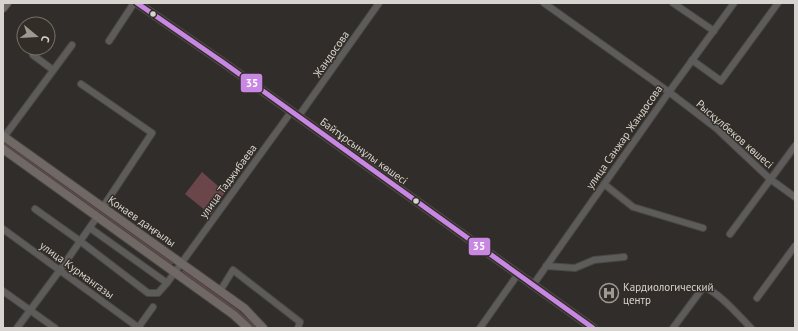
<svg xmlns="http://www.w3.org/2000/svg" width="798" height="331" font-family="'PT Sans',sans-serif">
	<style>
		.green { fill: #6a464b }
		.lines { fill: none; stroke-linecap: round; stroke-linejoin: round }
		.minor-casing { stroke: #4a4844; stroke-width: 8 }
		.major-casing { stroke: #4a4844; stroke-width: 10 }
		.minor { stroke: #5e5c5a; stroke-width: 6 }
		.major { stroke: #706865; stroke-width: 8 }
		.bus-1-casing { stroke: #332d27; stroke-width: 8 }
		.bus-1 { stroke: #c787e3; stroke-width: 5 }
		.bus-dot { fill: #d7d4d0; stroke: #332d27; stroke-width: 1.5 }
		.labels { text-anchor: middle; dominant-baseline: central; stroke-width: 3; stroke-linejoin: round; paint-order: stroke }
		.street-label { font-size: 11px; fill: #d7d4d0; stroke: #332d27 }
		.poi-label { font-size: 11px; fill: #d7d4d0; stroke: #332d27; text-anchor: start }
		.line-badge { stroke: #332d27; stroke-width: 1.5 }
		.badge-label { font-size: 11px; text-anchor: middle; font-weight: bold; fill: #fff }
	</style>
	<rect width="100%" height="100%" fill="#302d2a"/>
	<g class="green">
		<polygon points="3,141 173,263 171,266 3,145"/>
		<polygon points="202,172 225,192 211,215 185,194"/>
		<polygon points="183,270 238,310 257,328 254,328 237,313 181,273"/>
	</g>
	<g class="lines">
		<g class="minor-casing">
			<g id="minor">
				<polyline points="544,3 669,92 716,128 770,179 795,197"/>
				<polyline points="673,3 714,31"/>
				<polyline points="109,41 134,3"/>
				<polyline points="33,55 53,70"/>
				<polyline points="692,60 721,81 778,3"/>
				<polyline points="81,84 152,133 103,207"/>
				<polyline points="298,117 379,3"/>
				<polyline points="4,137 72,45"/>
				<polyline points="604,184 633,207 703,228"/>
				<polyline points="35,209 80,241 148,293 158,293 167,283"/>
				<polyline points="90,228 167,283 291,112"/>
				<polyline points="3,229 139,328"/>
				<polyline points="730,234 795,146"/>
				<polyline points="546,266 575,268 594,260 624,257"/>
				<polyline points="533,285 669,92 734,3"/>
				<polyline points="3,291 55,328"/>
				<polyline points="220,291 233,270 300,322 298,328"/>
				<polyline points="757,298 795,246"/>
				<polyline points="17,328 60,270 97,217"/>
				<polyline points="138,328 153,307"/>
				<polyline points="480,328 518,274"/>
				<path d="M 673,328 L 702,289 L 705,288 C 719,292 740,317 751,328"/>
			</g>
		</g>
		<g class="major-casing">
			<g id="major">
				<polyline points="137,3 224,63 593,328"/>
				<polyline points="3,8 7,3"/>
				<polyline points="3,136 244,308 263,328"/>
				<polyline points="3,149 234,315 248,328"/>
			</g>
		</g>
		<use href="#minor" class="minor"/>
		<use href="#major" class="major"/>
		<g class="bus-1-casing">
			<polyline id="bus-1" points="137,3 224,63 593,328"/>
		</g>
		<use href="#bus-1" class="bus-1"/>
	</g>
	<defs>
		<g id="hospital-ring" transform="scale(1)"><circle r="9.5" fill="#332d27" stroke="#9d9a96" stroke-width="1.5"/><path d="M-5-5h3v3.5h4V-5h3V5h-3V1.5h-4V5h-3Z" fill="#9d9a96"/></g>
	</defs>
	<g fill-rule="evenodd">
		<use href="#hospital-ring" x="609" y="293"/>
	</g>
	<g class="bus-dot">
		<circle cx="153" cy="14" r="3.5"/>
		<circle cx="416" cy="201" r="3.5"/>
	</g>
	<g class="labels">
		<g class="street-label">
			<text transform="translate(331 54) rotate(-55)">Жандосова</text>
			<text transform="translate(735 134) rotate(41)">Рысқұлбеков көшесі</text>
			<text transform="translate(624 137) rotate(-55)">улица Санжар Жандосова</text>
			<text transform="translate(364 151) rotate(36)">Байтұрсынұлы көшесі</text>
			<text transform="translate(228 181) rotate(-54)">улица Таджибаева</text>
			<text transform="translate(142 221) rotate(35)">Қонаев даңғылы</text>
			<text transform="translate(77 270) rotate(36)">улица Курмангазы</text>
		</g>
		<g class="poi-label">
			<text x="623" y="287">Кардиологический<tspan x="623" dy="13">центр</tspan></text>
		</g>
	</g>
	<g class="line-badge">
		<rect x="240" y="73" width="23" height="20" rx="4" fill="#c787e3"/>
		<rect x="468" y="237" width="23" height="19" rx="4" fill="#c787e3"/>
	</g>
	<g class="badge-label">
		<text x="252" y="87">35</text>
		<text x="479" y="250">35</text>
	</g>
	<rect width="798" height="331" fill="none" stroke="#d7d4d0" stroke-width="8"/>
	<g transform="translate(36 36) rotate(108)"><circle r="19" fill="#332d27" stroke="#75706b"/>
	<path d="M0-3L7 15L0 10L-7 15Z" fill="#9d9a96"/>
	<text y="-6" font-size="11" font-weight="bold" text-anchor="middle" fill="#d7d4d0">С</text>
	</g>
</svg>
